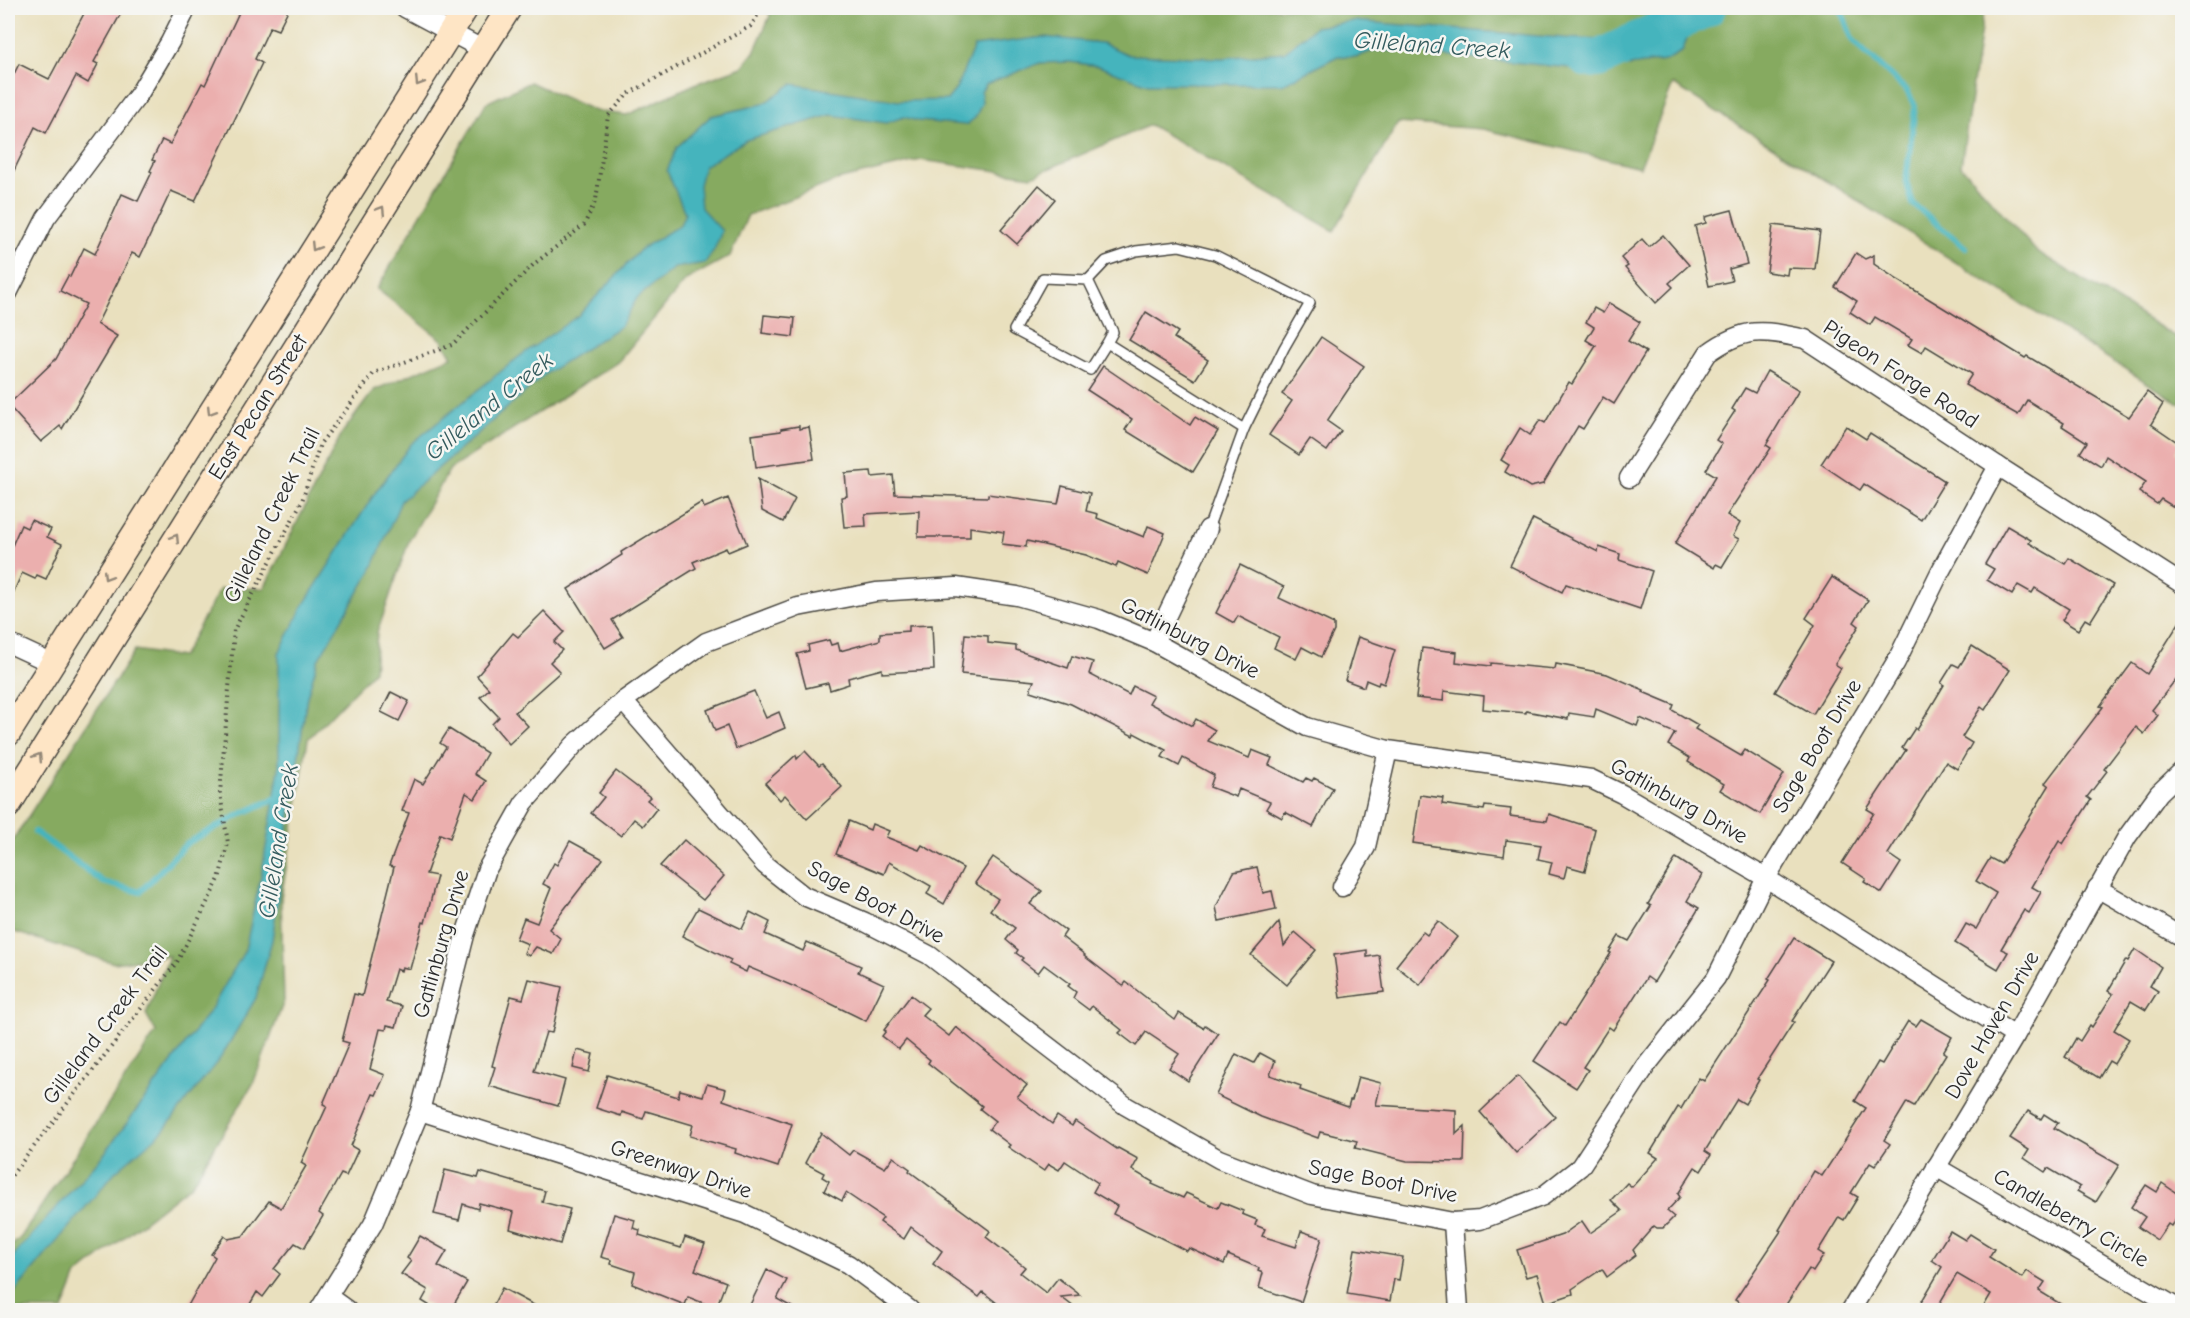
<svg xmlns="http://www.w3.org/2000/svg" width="2190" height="1318" font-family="'Comic Neue',sans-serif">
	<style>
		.forest { fill: #86aa60; stroke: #586a46; stroke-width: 1.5 }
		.water { fill: #44b4bd; stroke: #387074; stroke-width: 1.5 }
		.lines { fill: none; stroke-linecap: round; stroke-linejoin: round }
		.stream { stroke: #44b4bd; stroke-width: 6 }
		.river { stroke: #44b4bd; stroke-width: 38 }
		.building { fill: #ebafae }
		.service-casing { stroke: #484641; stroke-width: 12 }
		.minor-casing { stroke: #484641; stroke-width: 21 }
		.secondary-casing { stroke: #484641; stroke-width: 27 }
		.path { stroke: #484641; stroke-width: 4; stroke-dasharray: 1.5 4.5; stroke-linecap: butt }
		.service { stroke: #fff; stroke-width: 9 }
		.minor { stroke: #fff; stroke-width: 18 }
		.secondary { stroke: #fee5c5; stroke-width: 24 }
		.oneway { stroke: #948878 }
		.labels { text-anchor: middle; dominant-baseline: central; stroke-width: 5; stroke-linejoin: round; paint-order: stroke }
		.street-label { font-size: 22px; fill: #2b2b2b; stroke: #f6f6f2 }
		.water-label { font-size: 24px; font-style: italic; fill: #345b5e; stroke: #f6f6f2 }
	</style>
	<rect width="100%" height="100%" fill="#f6f6f2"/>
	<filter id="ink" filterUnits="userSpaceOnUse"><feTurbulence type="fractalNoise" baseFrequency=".0167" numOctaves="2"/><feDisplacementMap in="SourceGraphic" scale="12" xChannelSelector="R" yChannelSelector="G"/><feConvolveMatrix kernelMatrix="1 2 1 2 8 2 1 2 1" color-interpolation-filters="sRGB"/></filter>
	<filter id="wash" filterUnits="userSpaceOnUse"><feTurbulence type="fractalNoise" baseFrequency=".008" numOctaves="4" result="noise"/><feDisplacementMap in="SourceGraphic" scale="24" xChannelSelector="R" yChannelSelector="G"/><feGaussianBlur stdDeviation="1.35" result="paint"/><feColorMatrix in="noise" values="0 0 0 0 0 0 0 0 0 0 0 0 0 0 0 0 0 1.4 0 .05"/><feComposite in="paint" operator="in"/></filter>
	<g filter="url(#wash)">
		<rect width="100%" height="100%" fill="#e9e0be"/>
		<polygon class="forest" points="767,8 1984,8 1961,166 2036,251 2182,341 2182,405 1673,84 1640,167 1483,129 1398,123 1334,231 1150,125 1032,176 921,160 841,179 748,215 730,256 686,280 618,362 450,469 409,541 377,633 374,671 308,739 281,898 284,1001 253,1084 192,1184 77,1275 63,1310 8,1310 8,1249 21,1237 156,1032 146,1014 169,956 114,963 8,930 8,848 135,650 182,657 220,589 264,588 342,433 374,390 452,357 442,340 377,289 486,103 530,82 595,111 627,115 695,84 742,67 754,52 770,16"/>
		<path class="water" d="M 1687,8 L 1720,8 C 1693,21 1691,21 1683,51 L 1665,61 L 1607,69 L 1580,69 L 1414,52 L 1375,50 L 1357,57 L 1338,56 L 1283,84 L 1148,84 L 1098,66 L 1070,62 L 1040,63 L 986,84 L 981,92 L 982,103 L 975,118 L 966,125 L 917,121 L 904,117 L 886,123 L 831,115 L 746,140 L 704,166 L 699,185 L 701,208 L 722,231 L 714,250 L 705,263 L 674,268 L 637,298 L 621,326 L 547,373 L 401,501 L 371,571 L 318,660 L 307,697 L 272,940 L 256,998 L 221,1057 L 163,1131 L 115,1172 L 8,1300 L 8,1262 L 104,1154 L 211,1009 L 245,950 L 262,871 L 279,769 L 279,653 L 304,604 L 375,493 L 411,444 L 520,356 L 579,315 L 641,249 L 680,225 L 685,213 L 667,171 L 677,147 L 711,116 L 763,104 L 792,84 L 899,101 L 947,100 L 956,89 L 974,46 L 1044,37 L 1102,43 L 1129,55 L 1223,58 L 1284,52 L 1315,27 L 1353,21 L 1564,38 L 1642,42 Z"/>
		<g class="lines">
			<g class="stream">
				<polyline points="1840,8 1853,41 1907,91 1915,106 1906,181 1913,204 1966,248"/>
				<polyline points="35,832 103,882 140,892 187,843 243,813 281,796"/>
			</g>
			<polyline class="river" points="1586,58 1598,59 1707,8"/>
		</g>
		<g id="blocks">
			<g class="building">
				<polygon points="87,8 124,8 94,62 98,64 88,83 76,76 46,133 35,127 8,183 8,86 19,64 49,79"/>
				<polygon points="241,8 289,8 278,30 270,27 255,59 262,63 195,201 171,191 140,257 132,253 97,324 117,336 62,429 60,426 41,442 8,405 56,359 86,304 60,291 68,276 70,277 84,248 95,254 122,194 138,201 152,172 150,171 155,161 152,160 162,140 170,144 202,83 205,85"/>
				<polygon points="1039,185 1055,199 1017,244 1001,230"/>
				<polygon points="1732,210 1747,264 1729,269 1732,281 1709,286 1695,226 1706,223 1705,217"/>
				<polygon points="1773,225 1820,231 1815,269 1788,268 1787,275 1767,272"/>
				<polygon points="1663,235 1689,265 1669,283 1673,287 1656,303 1625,268 1628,266 1621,258 1642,239 1649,247"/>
				<polygon points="1856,253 1865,259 1874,255 1874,264 1898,280 2025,358 2027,356 2129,417 2147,392 2163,404 2151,424 2180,444 2175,452 2182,457 2182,512 2161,499 2157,504 2139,492 2146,482 2106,456 2101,466 2080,453 2087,442 2062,426 2064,423 2027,400 2018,415 1965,385 1972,374 1926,346 1922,353 1908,345 1912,339 1875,317 1870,325 1850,312 1857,301 1835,287"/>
				<polygon points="1609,303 1640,322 1628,341 1646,352 1614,404 1603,397 1583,429 1578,426 1543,484 1530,487 1505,472 1509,465 1501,460 1520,428 1530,435 1540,420 1545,423 1569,382 1572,384 1596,346 1586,340 1594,327 1586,322 1594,308 1603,313"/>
				<polygon points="1146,312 1178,332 1174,338 1208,360 1195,380 1129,340"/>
				<polygon points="764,315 795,318 793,337 762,333"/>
				<polygon points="1321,337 1364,366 1327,421 1341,431 1327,451 1310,439 1299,455 1269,435 1292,401 1282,394"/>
				<polygon points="1103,366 1190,425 1195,417 1218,431 1193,472 1125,430 1132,419 1087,390"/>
				<polygon points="1767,371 1799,390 1766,445 1771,448 1727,515 1740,523 1733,536 1739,539 1722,567 1716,564 1714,568 1675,544 1716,476 1706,470 1722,444 1716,440 1735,411 1732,409 1745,388 1755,393"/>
				<polygon points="799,426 799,429 809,427 814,459 756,467 752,435 781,431 781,429"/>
				<polygon points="1846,426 1866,439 1870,433 1945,481 1921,520 1864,484 1860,490 1821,464"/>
				<polygon points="871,471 872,477 893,475 895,494 988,497 988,494 1058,504 1062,486 1090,493 1086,511 1098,514 1097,518 1144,537 1148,526 1165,533 1148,575 1118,562 1116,567 1086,555 1027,541 1026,547 1002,544 1004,532 970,527 970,537 918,537 919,511 865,514 866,526 844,527 841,497 847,496 845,473"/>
				<polygon points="758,479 795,499 783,522 762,511"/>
				<polygon points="728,498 747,544 728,552 726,548 693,562 696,568 612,620 623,637 605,648 568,589 622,555 621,552 702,502 704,508"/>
				<polygon points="1533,519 1598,552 1599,547 1620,554 1619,560 1652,571 1640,609 1566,584 1562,592 1510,566"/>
				<polygon points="31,520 51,529 47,537 62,544 46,579 37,575 35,579 22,573 8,605 8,555 21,525 27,528"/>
				<polygon points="2007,526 2031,540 2029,543 2065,564 2069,558 2113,585 2090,622 2085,619 2078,630 2062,620 2069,609 2035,588 2032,593 2018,585 2012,595 1987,580 1994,569 1985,564"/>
				<polygon points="1240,565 1284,587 1279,598 1334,624 1334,631 1321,657 1302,647 1296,659 1274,648 1279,637 1238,616 1234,623 1216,613"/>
				<polygon points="1832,577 1868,600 1854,622 1859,626 1835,664 1841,668 1813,714 1775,692 1815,625 1806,618"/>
				<polygon points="544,611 564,632 554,642 562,650 550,662 560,672 515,712 528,726 509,744 492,724 499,717 480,697 489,689 477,676 513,633 518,637"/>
				<polygon points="2182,618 2182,684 2176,679 2152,710 2158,715 2144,734 2136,727 2104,769 2107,771 2087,797 2091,800 2080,817 2063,844 2059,841 2032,887 2041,892 2029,913 2024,910 2001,949 2008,952 1998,969 1955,943 1966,924 1976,929 1996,893 1976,881 1990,858 2001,864 2049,786 2045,783 2103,707 2100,706 2132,663 2147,674"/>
				<polygon points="932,625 934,670 882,673 882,669 848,678 849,684 830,690 828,683 806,688 797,654 809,651 808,645 829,640 831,645 838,643 840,651 880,640 880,633 909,631 909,626"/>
				<polygon points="965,634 988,636 988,643 1016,646 1016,650 1068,668 1072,656 1093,662 1089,674 1129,695 1133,686 1153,696 1149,703 1192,726 1196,719 1215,730 1208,741 1249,758 1252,750 1272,758 1269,765 1303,782 1306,778 1312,781 1314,778 1333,788 1313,827 1285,812 1282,818 1266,809 1270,802 1239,789 1236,797 1210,787 1214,775 1183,758 1179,766 1162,757 1166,750 1134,733 1133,736 1071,704 1030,691 1034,681 961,674"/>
				<polygon points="1358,637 1395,650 1384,684 1379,682 1378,685 1366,680 1364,687 1345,680"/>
				<polygon points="1972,646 2010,670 1988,705 1985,710 1981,707 1962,737 1972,743 1957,769 1946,762 1888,854 1901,863 1882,893 1864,882 1866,879 1842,863 1874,813 1867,809 1906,750 1902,748 1915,728 1917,730 1944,685 1941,683 1953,664 1959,667"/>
				<polygon points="1422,648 1457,652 1456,662 1491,666 1491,663 1555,669 1556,664 1607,674 1644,690 1643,692 1674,705 1672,710 1698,725 1695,729 1741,756 1745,750 1784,774 1760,814 1720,790 1724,784 1688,762 1690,758 1668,745 1675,733 1640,718 1637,726 1596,709 1594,717 1569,713 1568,719 1526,711 1526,713 1483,709 1484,696 1444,691 1443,701 1416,698"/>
				<polygon points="754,691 766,718 779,712 785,728 736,749 727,726 715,731 707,710"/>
				<polygon points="391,692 409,701 399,721 381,712"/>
				<polygon points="449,729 487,753 475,774 486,781 475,799 466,793 450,838 440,834 426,874 437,876 425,923 423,922 410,969 402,967 401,971 396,969 386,1002 402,1006 396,1027 387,1025 386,1030 380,1029 370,1069 385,1075 376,1095 373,1094 351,1146 358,1150 346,1176 341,1174 319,1213 323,1216 304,1248 295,1243 274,1269 280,1274 263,1297 257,1292 246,1311 185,1311 215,1257 211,1254 224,1236 228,1239 243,1236 269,1201 281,1208 306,1166 301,1163 327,1106 323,1104 349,1043 342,1041 354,994 362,996 394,867 389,866 409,813 402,811 414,779 423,784 446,747 440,743"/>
				<polygon points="805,751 819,766 822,764 842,787 807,819 785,795 780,800 765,783 796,755 797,759"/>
				<polygon points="616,771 650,797 647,800 657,808 643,826 634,819 621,836 591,813 604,797 599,793"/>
				<polygon points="1420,795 1443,798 1442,804 1484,810 1485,806 1511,809 1510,816 1547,821 1549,814 1595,829 1585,871 1567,866 1564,878 1549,874 1552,862 1538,859 1541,845 1506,840 1504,856 1413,843"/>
				<polygon points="849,821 870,830 872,824 889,831 886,837 919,850 922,845 963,868 944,904 927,894 931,886 889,862 884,874 836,854"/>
				<polygon points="684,840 724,876 703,900 660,866"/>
				<polygon points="570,841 603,859 549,929 561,939 553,954 536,947 529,956 524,953 528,944 516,939 524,918 537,923 551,888 543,884 554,863 557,865"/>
				<polygon points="993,857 1042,891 1030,904 1066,931 1062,937 1085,955 1084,956 1123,986 1126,982 1175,1020 1179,1013 1203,1028 1205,1025 1218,1034 1188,1081 1169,1068 1179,1054 1146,1032 1136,1046 1119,1033 1122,1030 1092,1006 1089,1010 1073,998 1076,992 1068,986 1070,984 1044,965 1038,973 1021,960 1023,958 1016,953 1018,950 1006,940 1015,928 990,910 998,899 975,883"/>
				<polygon points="1676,858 1702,875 1687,901 1699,908 1654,982 1647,977 1613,1030 1609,1027 1583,1067 1588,1070 1576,1088 1534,1061 1560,1022 1565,1026 1611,953 1609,952 1619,936 1629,941 1651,906 1648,904"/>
				<polygon points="1257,867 1263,893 1272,891 1276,909 1219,921 1216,907 1234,872"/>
				<polygon points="698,908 742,929 750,912 770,922 765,934 803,951 807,942 861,966 858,972 884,984 866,1021 809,993 748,967 746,972 729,964 731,960 682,936"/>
				<polygon points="1438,921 1457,937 1420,985 1396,966 1423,932 1427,935"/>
				<polygon points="1279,922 1284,946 1295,932 1316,950 1287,985 1251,955"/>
				<polygon points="1794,938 1831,961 1792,1021 1794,1022 1757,1079 1759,1080 1745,1104 1737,1099 1705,1151 1711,1155 1701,1171 1695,1167 1678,1194 1680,1197 1667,1211 1674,1217 1663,1228 1657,1228 1654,1226 1633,1250 1636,1255 1607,1277 1602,1269 1572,1289 1573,1294 1546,1303 1537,1274 1526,1277 1517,1250 1562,1235 1582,1221 1590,1233 1622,1211 1611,1200 1627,1183 1632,1187 1658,1158 1650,1153 1678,1107 1681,1109 1699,1078 1704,1081 1770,980 1768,979"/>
				<polygon points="2135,949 2161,967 2150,986 2158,991 2146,1010 2131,1001 2114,1030 2129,1039 2114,1064 2109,1061 2099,1078 2065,1057 2076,1038 2080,1041 2090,1025 2092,1027 2113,994 2108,991 2126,960 2128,961"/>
				<polygon points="1367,950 1367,957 1379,955 1384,992 1340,998 1334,955"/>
				<polygon points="529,979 562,987 552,1033 546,1032 534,1071 565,1080 558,1106 489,1086 495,1067 492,1066 511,996 523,999"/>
				<polygon points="911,995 928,1008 922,1015 949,1036 956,1027 1027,1085 1017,1097 1052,1124 1057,1116 1072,1126 1075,1121 1117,1149 1118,1148 1138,1159 1132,1170 1153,1182 1152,1184 1183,1198 1186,1193 1218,1208 1221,1202 1243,1211 1242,1214 1257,1220 1255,1225 1265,1229 1262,1236 1296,1247 1301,1231 1322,1238 1301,1302 1259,1288 1263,1273 1258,1271 1259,1268 1228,1255 1224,1264 1189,1248 1187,1251 1113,1214 1117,1206 1093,1192 1098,1183 1065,1161 1059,1170 1049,1164 1044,1171 1008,1147 1010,1145 989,1129 995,1121 980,1109 982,1106 928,1063 930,1060 906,1040 899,1049 882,1036 886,1031 884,1030"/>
				<polygon points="1921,1019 1952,1037 1943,1052 1946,1054 1914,1106 1907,1102 1884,1140 1890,1144 1875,1166 1870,1163 1851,1193 1858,1197 1844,1220 1839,1217 1818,1251 1824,1255 1813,1272 1809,1269 1782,1311 1739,1311 1743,1305 1735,1300 1781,1231 1779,1230 1814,1171 1822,1176 1866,1108 1855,1101 1878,1062 1882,1064 1908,1021 1916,1026"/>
				<polygon points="577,1050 593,1054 589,1072 573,1068"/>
				<polygon points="1260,1053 1275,1061 1270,1075 1301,1086 1300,1090 1348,1107 1350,1100 1352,1100 1358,1077 1381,1083 1376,1105 1456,1110 1456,1134 1465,1126 1464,1162 1407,1161 1355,1148 1357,1141 1320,1132 1318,1138 1261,1117 1216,1095 1236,1054 1254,1063"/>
				<polygon points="607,1075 678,1097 680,1090 703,1096 707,1084 726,1089 723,1100 792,1124 778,1167 735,1153 736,1149 690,1136 693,1125 646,1111 643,1119 622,1112 621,1116 596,1108"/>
				<polygon points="1518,1076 1555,1117 1516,1153 1480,1112"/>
				<polygon points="2028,1111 2041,1119 2044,1114 2058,1123 2054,1128 2119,1165 2096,1202 2077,1191 2080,1187 2048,1168 2045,1172 2024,1158 2029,1150 2010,1138"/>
				<polygon points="821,1133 849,1155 853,1150 885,1168 893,1157 910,1169 909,1171 990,1231 986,1237 1025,1267 1020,1273 1046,1293 1058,1278 1080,1295 1061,1297 1079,1311 1007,1311 983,1292 979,1297 933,1264 942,1251 911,1227 904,1239 880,1222 883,1218 846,1193 842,1201 824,1191 829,1181 822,1177 824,1173 805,1163"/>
				<polygon points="445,1170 478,1178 480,1172 545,1191 542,1202 570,1209 560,1244 510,1229 514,1212 479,1203 478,1209 463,1204 459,1220 434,1214"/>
				<polygon points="2162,1183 2182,1197 2182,1209 2171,1226 2168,1224 2157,1240 2138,1227 2145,1217 2131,1207 2146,1185 2157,1192"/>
				<polygon points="614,1214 635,1220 633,1228 640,1230 639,1235 681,1248 685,1237 705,1244 695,1270 726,1282 716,1308 688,1297 685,1305 632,1284 635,1272 611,1264 612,1260 601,1257"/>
				<polygon points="1950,1231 1965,1240 1970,1234 1994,1249 1989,1257 2022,1278 2027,1271 2045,1282 2039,1291 2072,1311 1981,1311 1991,1294 1957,1274 1935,1311 1916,1311 1942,1267 1932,1260"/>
				<polygon points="420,1236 447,1251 438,1266 467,1282 450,1311 438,1311 422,1301 428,1290 401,1274 411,1261 407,1258"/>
				<polygon points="1355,1249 1403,1257 1399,1280 1394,1279 1390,1301 1347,1294"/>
				<polygon points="767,1270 787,1280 777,1299 799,1311 747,1311"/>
				<polygon points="502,1288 545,1311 490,1311"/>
			</g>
		</g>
	</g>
	<g filter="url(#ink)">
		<use href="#blocks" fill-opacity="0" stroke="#484641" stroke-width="1.5"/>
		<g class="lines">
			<g class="service-casing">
				<g id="service">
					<polyline points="1088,280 1106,261 1136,251 1179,246 1215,255 1310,303 1284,348 1244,429 1208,529"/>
					<polyline points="1107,343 1113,332 1088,280 1043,278 1014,330 1090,370 1107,343 1244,429"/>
				</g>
			</g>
			<g class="minor-casing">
				<g id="minor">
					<polyline points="405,8 482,49"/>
					<polyline points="8,293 46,218 139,94 170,42 187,8"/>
					<path d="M 1629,478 L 1708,353 C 1744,327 1762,329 1805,339 L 1998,466 L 2182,584"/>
					<polyline points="1154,642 1208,529"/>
					<polyline points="8,643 51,663"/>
					<polyline points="623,701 765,865 804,896 865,922 929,955 1126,1106 1219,1159 1312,1195 1453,1222 1480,1220 1543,1196 1580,1167 1646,1066 1716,978 1766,878 1896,662 1940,572 1998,466"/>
					<polyline points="1342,887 1366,847 1388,750"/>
					<polyline points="2097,888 2182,937"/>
					<polyline points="420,1111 745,1214 848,1264 910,1310"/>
					<polyline points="1936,1167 2181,1310"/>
					<polyline points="1453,1222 1459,1310"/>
					<polyline points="329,1297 347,1310"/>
					<polyline points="319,1310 373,1224 420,1111 465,935 487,869 524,803 574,745 623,701 706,642 798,607 876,592 956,587 1017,596 1099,619 1154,642 1307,727 1388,750 1591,779 1622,794 1766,878 2015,1036"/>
					<polyline points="1851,1310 2015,1036 2127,837 2159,793 2182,771"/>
				</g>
			</g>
			<g class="secondary-casing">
				<g id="secondary">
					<polyline points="8,734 466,8"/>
					<polyline points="8,806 509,8"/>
				</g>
			</g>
			<polyline class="path" points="8,1180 177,962 219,879 228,843 220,793 234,630 302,501 320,444 374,373 452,345 534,264 584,225 596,200 608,116 628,94 751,26 762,8"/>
			<use href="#service" class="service"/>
			<use href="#minor" class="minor"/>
			<use href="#secondary" class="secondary"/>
		</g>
		<defs><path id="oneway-chevron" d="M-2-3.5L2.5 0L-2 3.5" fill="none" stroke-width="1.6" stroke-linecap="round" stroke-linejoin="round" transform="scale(1.5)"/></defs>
		<g class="oneway">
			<use href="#oneway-chevron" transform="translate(419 82) rotate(122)"/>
			<use href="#oneway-chevron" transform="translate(381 210) rotate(-58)"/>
			<use href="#oneway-chevron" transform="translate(315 247) rotate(122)"/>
			<use href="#oneway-chevron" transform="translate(211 411) rotate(122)"/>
			<use href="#oneway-chevron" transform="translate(175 538) rotate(-58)"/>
			<use href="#oneway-chevron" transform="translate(107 576) rotate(122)"/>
			<use href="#oneway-chevron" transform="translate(38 757) rotate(-58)"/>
		</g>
	</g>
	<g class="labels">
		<g class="street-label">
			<text transform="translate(1901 374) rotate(33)">Pigeon Forge Road</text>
			<text transform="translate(258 407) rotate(-58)">East Pecan Street</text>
			<text transform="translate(272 515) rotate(-64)">Gilleland Creek Trail</text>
			<text transform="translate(1190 638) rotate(27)">Gatlinburg Drive</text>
			<text transform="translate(1817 746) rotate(-59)">Sage Boot Drive</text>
			<text transform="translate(1679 801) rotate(29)">Gatlinburg Drive</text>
			<text transform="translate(876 902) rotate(28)">Sage Boot Drive</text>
			<text transform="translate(441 944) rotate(-74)">Gatlinburg Drive</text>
			<text transform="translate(105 1025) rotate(-53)">Gilleland Creek Trail</text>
			<text transform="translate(1992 1025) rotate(-60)">Dove Haven Drive</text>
			<text transform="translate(681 1169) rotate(18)">Greenway Drive</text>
			<text transform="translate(1383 1181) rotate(11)">Sage Boot Drive</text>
			<text transform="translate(2071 1218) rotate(30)">Candleberry Circle</text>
		</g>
		<g class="water-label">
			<text transform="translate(1432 45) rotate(4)">Gilleland Creek</text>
			<text transform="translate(489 406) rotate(-39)">Gilleland Creek</text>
			<text transform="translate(278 841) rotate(-81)">Gilleland Creek</text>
		</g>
	</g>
	<rect width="2190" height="1318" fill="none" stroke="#f6f6f2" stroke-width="30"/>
</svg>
